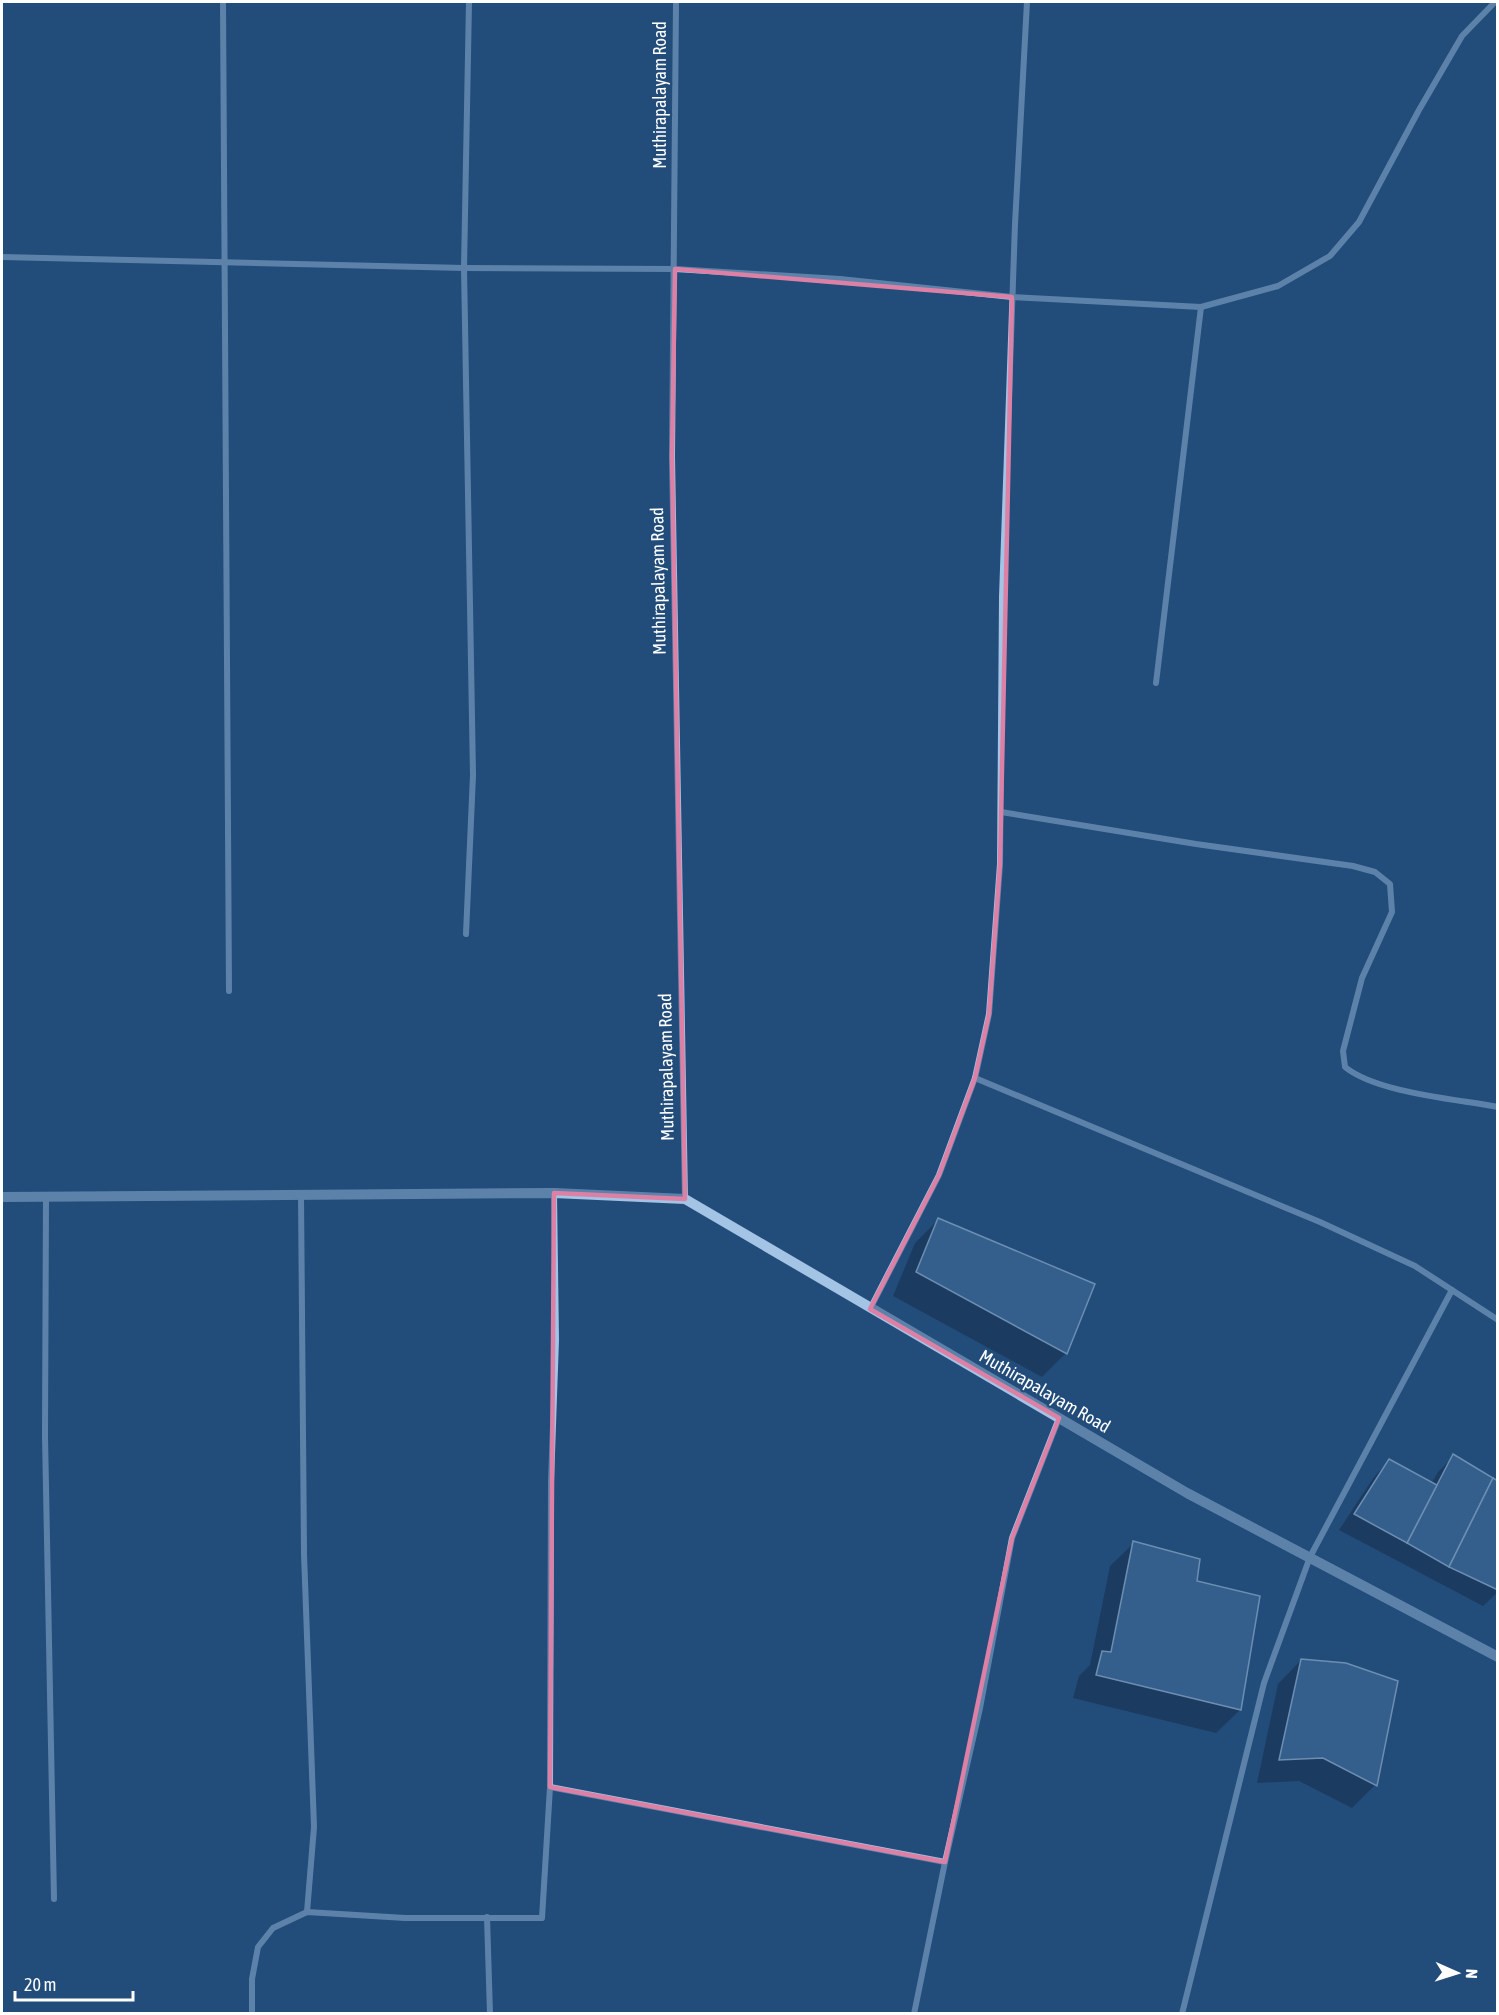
<svg xmlns="http://www.w3.org/2000/svg" width="1499" height="2015" font-family="'Asap Condensed',sans-serif">
	<style>
		.shadow { fill: #0007 }
		.building { fill: #4a76a3; stroke: #c6ddf4; stroke-width: 1.5 }
		.lines { fill: none; stroke-linecap: round; stroke-linejoin: round }
		.minor { stroke: #a3c4e5; stroke-width: 6 }
		.tertiary { stroke: #a3c4e5; stroke-width: 10 }
		.marked { fill: none; stroke: #dd80a5; stroke-width: 4.5; stroke-linejoin: round }
		.labels { text-anchor: middle; dominant-baseline: central; stroke-width: 4.5; stroke-linejoin: round; paint-order: stroke }
		.street-label { font-size: 18px; fill: #fff; stroke: #224c7a }
	</style>
	<rect width="100%" height="100%" fill="#224c7a"/>
	<g class="shadow">
		<polygon points="939,1219 1093,1285 1065,1354 1042,1377 893,1296 915,1243"/>
		<polygon points="1454,1456 1498,1481 1498,1592 1483,1606 1339,1530 1374,1477 1389,1461 1431,1484 1438,1472"/>
		<polygon points="1134,1543 1195,1582 1240,1710 1216,1733 1073,1698 1079,1676 1090,1665 1110,1566"/>
		<polygon points="1301,1660 1375,1785 1352,1808 1299,1781 1257,1783 1278,1684"/>
	</g>
	<g class="building">
		<polygon points="938,1218 1095,1284 1067,1354 916,1272"/>
		<polygon points="1453,1454 1493,1478 1449,1567 1407,1543"/>
		<polygon points="1389,1459 1437,1485 1407,1543 1354,1514"/>
		<polygon points="1493,1478 1498,1481 1498,1590 1449,1567"/>
		<polygon points="1133,1541 1200,1559 1197,1581 1260,1596 1241,1710 1096,1675 1102,1651 1111,1652"/>
		<polygon points="1301,1659 1346,1663 1398,1681 1377,1786 1323,1758 1279,1760"/>
	</g>
	<g class="lines">
		<g class="minor">
			<polyline points="223,2 229,991"/>
			<polyline points="676,2 672,457 685,1199"/>
			<polyline points="2,257 464,268 675,269 840,279 1012,297 1201,307 1278,286 1330,256 1359,222 1419,110 1462,36 1495,2"/>
			<polyline points="1156,683 1201,307"/>
			<path d="M 1001,812 L 1196,844 L 1353,866 L 1375,872 L 1390,884 L 1392,912 L 1362,978 L 1343,1051 L 1345,1067 C 1377,1093 1456,1099 1498,1107"/>
			<polyline points="466,934 473,775 464,268 469,2"/>
			<polyline points="975,1078 1320,1222 1415,1266 1498,1320"/>
			<polyline points="301,1195 304,1554 314,1827 307,1912"/>
			<polyline points="46,1197 45,1436 54,1899"/>
			<polyline points="870,1309 939,1175 975,1078 989,1014 1000,864 1002,597 1015,224 1027,2"/>
			<polyline points="550,1787 945,1862"/>
			<polyline points="487,1917 490,2014"/>
			<polyline points="252,2014 252,1979 258,1947 273,1928 307,1912 405,1918 542,1918 550,1787 551,1482 556,1340 554,1193"/>
			<polyline points="914,2014 945,1862 980,1708 1012,1538 1059,1418"/>
			<polyline points="1182,2014 1264,1683 1310,1557 1452,1290"/>
		</g>
		<polyline class="tertiary" points="2,1197 554,1193 685,1199 1187,1493 1498,1657"/>
	</g>
	<path d="M0 0H1499V2015H0ZM 675,269 L 1012,297 L 1000,864 L 989,1014 L 975,1078 L 939,1175 L 870,1309 L 1059,1418 L 1012,1538 L 945,1862 L 550,1787 L 554,1193 L 685,1199 L 672,457 Z" fill="#224c7a" fill-opacity=".55" fill-rule="evenodd"/>
	<path class="marked" d="M 675,269 L 1012,297 L 1000,864 L 989,1014 L 975,1078 L 939,1175 L 870,1309 L 1059,1418 L 1012,1538 L 945,1862 L 550,1787 L 554,1193 L 685,1199 L 672,457 Z"/>
	<g class="labels">
		<g class="street-label">
			<text transform="translate(659 95) rotate(-90)">Muthirapalayam Road</text>
			<text transform="translate(658 581) rotate(-91)">Muthirapalayam Road</text>
			<text transform="translate(666 1067) rotate(-91)">Muthirapalayam Road</text>
			<text transform="translate(1045 1391) rotate(30)">Muthirapalayam Road</text>
		</g>
	</g>
	<rect width="1499" height="2015" fill="none" stroke="#ffffff" stroke-width="6"/>
	<g transform="translate(1457 1973) rotate(93)" stroke="#224c7a" stroke-width="4.5" paint-order="stroke">
	<path d="M0-4.5L10 22L0 15L-10 22Z" fill="#ffffff"/>
	<text y="-9" font-size="16" font-weight="bold" text-anchor="middle" fill="#ffffff">N</text>
	</g>
	<path d="M15 1991v9h118v-9" fill="none" stroke="#ffffff" stroke-width="3"/>
	<text x="24" y="1991" font-size="18" fill="#ffffff" stroke="#224c7a" stroke-width="4.5" paint-order="stroke">20 m</text>
</svg>
